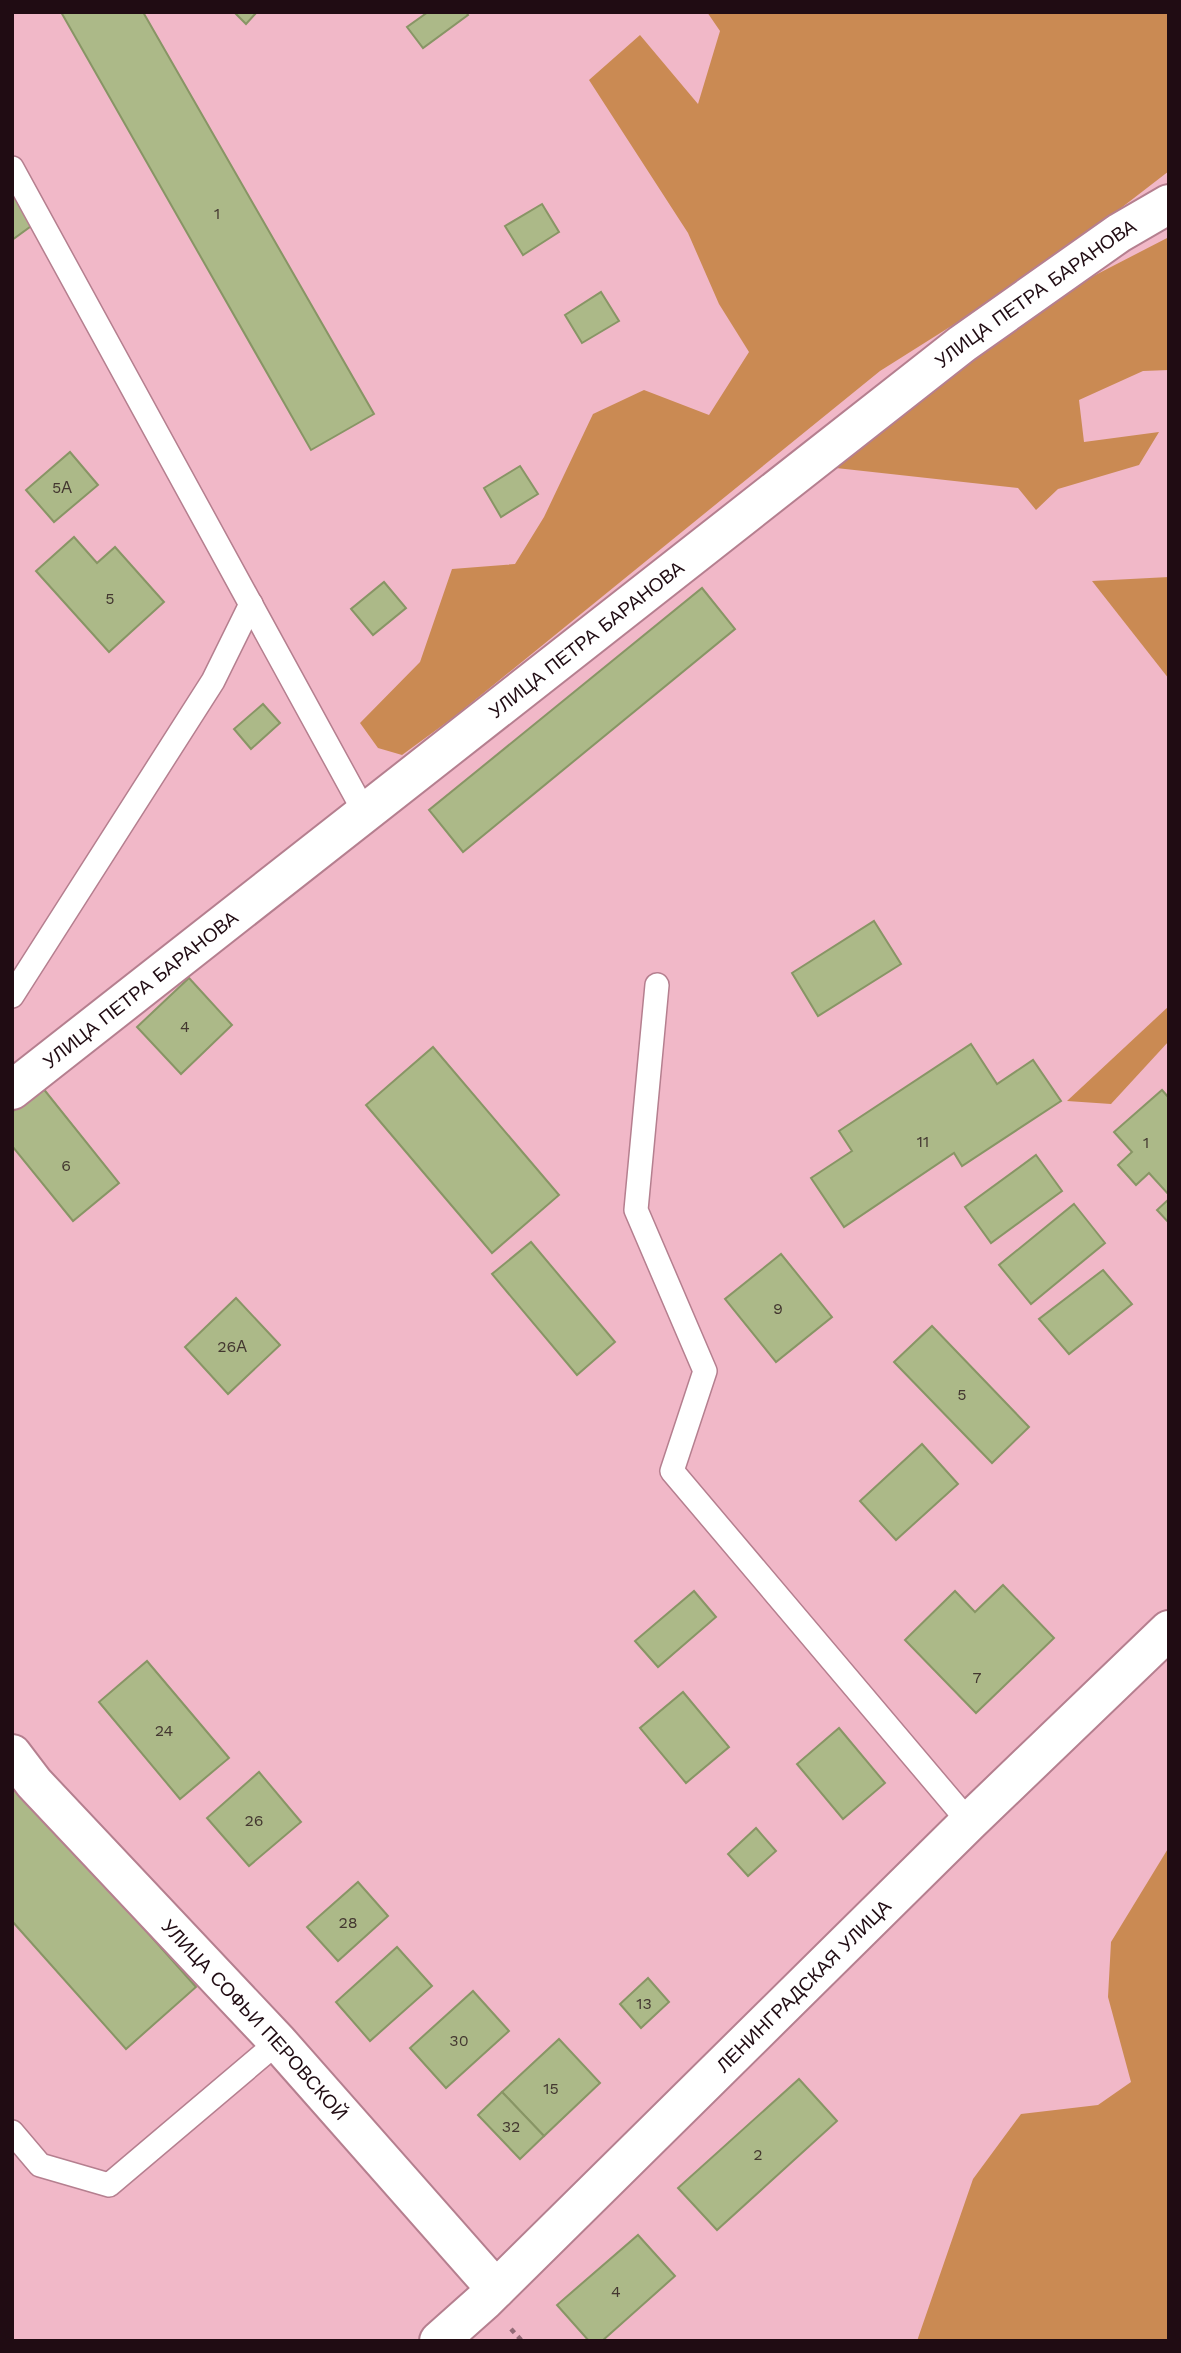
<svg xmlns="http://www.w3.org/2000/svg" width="1181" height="2353" font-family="'Work Sans',sans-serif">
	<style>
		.green { fill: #ca8a53 }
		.building { fill: #acb988; stroke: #889565; stroke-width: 2 }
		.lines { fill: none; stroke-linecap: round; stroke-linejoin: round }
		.service-casing { stroke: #b57f8f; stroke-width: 26 }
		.minor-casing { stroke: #b57f8f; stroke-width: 42 }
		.path { stroke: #936b77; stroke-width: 4.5; stroke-dasharray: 5 5; stroke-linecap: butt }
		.service { stroke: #fff; stroke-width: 23 }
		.minor { stroke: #fff; stroke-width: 38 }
		.labels { text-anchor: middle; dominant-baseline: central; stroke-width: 5; stroke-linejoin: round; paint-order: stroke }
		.number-label { font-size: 16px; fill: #433730 }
		.street-label { font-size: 19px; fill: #200c13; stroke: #ffc5d5 }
	</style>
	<rect width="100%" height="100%" fill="#f1b8c8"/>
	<g class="green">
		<polygon points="707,12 1169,12 1169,171 1042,269 880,371 454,717 402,755 378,748 360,723 420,662 452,569 515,564 544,517 593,414 644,390 709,415 749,352 719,304 688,233 589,80 640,35 698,104 720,31"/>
		<polygon points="1169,237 1169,370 1143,371 1079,400 1084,442 1159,432 1139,465 1058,489 1036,510 1018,488 827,467 1047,300"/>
		<polygon points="1169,577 1169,679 1092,581"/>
		<polygon points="1169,1006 1169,1041 1111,1104 1067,1101"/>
		<polygon points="1169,1847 1169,2341 917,2341 973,2179 1021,2114 1098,2105 1131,2082 1108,1997 1111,1942"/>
	</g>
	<g class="building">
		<polygon points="61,12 143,12 374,414 311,450"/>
		<polygon points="234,12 257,12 246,24"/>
		<polygon points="428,12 466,12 468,15 423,48 407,27"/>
		<polygon points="12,192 34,224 12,240"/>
		<polygon points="542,204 559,232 523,255 505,226"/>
		<polygon points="601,292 619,321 582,343 565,315"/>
		<polygon points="70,452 98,485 54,522 26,490"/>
		<polygon points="520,466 538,494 501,517 484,488"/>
		<polygon points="74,537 97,563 115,547 164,602 109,652 36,571"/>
		<polygon points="384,582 406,608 373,635 351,609"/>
		<polygon points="702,588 735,629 463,852 429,810"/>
		<polygon points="263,704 280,723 251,749 234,729"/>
		<polygon points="874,921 901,964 818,1016 792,973"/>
		<polygon points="189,978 232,1025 181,1074 137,1027"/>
		<polygon points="971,1044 997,1084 1033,1060 1061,1101 962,1166 954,1153 844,1227 811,1178 852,1151 839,1131"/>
		<polygon points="433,1047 559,1195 492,1253 366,1105"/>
		<polygon points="42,1087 119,1183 73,1221 12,1146 12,1112"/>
		<polygon points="1162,1090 1169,1098 1169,1195 1149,1173 1136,1185 1118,1165 1132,1152 1114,1132"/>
		<polygon points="1036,1155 1062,1191 991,1243 965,1207"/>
		<polygon points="1169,1199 1169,1223 1157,1210"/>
		<polygon points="1074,1204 1105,1243 1031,1304 999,1265"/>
		<polygon points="531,1242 615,1342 577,1375 492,1274"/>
		<polygon points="781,1254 832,1317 776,1362 725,1299"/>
		<polygon points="1103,1270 1132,1304 1069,1354 1039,1319"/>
		<polygon points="236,1298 280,1345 228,1394 185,1347"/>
		<polygon points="932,1326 1029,1427 992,1463 894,1362"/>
		<polygon points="922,1444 958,1484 896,1540 860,1501"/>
		<polygon points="1003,1585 1054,1638 976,1713 905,1640 955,1591 975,1612"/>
		<polygon points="694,1591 716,1617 658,1667 635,1641"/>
		<polygon points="147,1661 229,1758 180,1799 99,1702"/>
		<polygon points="683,1692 729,1747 686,1783 640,1728"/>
		<polygon points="839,1728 885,1783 843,1819 797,1764"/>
		<polygon points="259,1772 301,1822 249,1866 207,1818"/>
		<polygon points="12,1780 196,1987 126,2049 12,1921"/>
		<polygon points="756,1828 776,1851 748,1876 728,1854"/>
		<polygon points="358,1882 388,1916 338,1961 307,1927"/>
		<polygon points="397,1947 432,1986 370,2041 336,2002"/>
		<polygon points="648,1978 669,2002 641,2028 620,2004"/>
		<polygon points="473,1991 509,2031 446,2088 410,2048"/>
		<polygon points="559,2039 600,2083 544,2136 502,2092"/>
		<polygon points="799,2079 837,2121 717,2230 678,2188"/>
		<polygon points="502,2092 544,2136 520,2159 478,2115"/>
		<polygon points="638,2235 675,2276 602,2341 589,2341 557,2305"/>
	</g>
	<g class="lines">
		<g class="service-casing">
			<g id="service">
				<polyline points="12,168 365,813"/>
				<polyline points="657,985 636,1210 705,1371 672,1471 969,1822"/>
				<polyline points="12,996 213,681 251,604"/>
				<polyline points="12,2132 40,2165 109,2185 278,2042"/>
			</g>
		</g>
		<g class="minor-casing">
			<g id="minor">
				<path id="s1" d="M 12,1090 L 962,344 L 1119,233 L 1169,204"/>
				<path id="s2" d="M 12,1754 L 34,1783 L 278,2042 L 496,2289"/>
				<path id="s3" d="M 439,2341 L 485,2300 L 969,1822 L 1169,1630"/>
			</g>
		</g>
		<polyline class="path" points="511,2329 522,2341"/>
		<use href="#service" class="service"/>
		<use href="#minor" class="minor"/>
	</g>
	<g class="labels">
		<g class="number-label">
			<text x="217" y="213">1</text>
			<text x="62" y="487">5А</text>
			<text x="110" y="598">5</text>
			<text x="185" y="1026">4</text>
			<text x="923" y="1141">11</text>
			<text x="1146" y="1142">1</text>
			<text x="66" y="1165">6</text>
			<text x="778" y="1308">9</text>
			<text x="232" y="1346">26А</text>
			<text x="962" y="1394">5</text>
			<text x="977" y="1677">7</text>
			<text x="164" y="1730">24</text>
			<text x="254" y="1820">26</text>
			<text x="348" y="1922">28</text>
			<text x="644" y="2003">13</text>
			<text x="459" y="2040">30</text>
			<text x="551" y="2088">15</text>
			<text x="511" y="2126">32</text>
			<text x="758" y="2154">2</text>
			<text x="616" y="2291">4</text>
		</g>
		<g class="street-label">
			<text stroke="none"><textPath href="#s1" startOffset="1297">УЛИЦА ПЕТРА БАРАНОВА</textPath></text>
			<text stroke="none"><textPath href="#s1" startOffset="730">УЛИЦА ПЕТРА БАРАНОВА</textPath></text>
			<text stroke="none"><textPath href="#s1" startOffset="163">УЛИЦА ПЕТРА БАРАНОВА</textPath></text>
			<text stroke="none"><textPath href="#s3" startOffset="509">ЛЕНИНГРАДСКАЯ УЛИЦА</textPath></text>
			<text stroke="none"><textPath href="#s2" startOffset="360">УЛИЦА СОФЬИ ПЕРОВСКОЙ</textPath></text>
		</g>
	</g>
	<rect width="1181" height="2353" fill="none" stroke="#200c13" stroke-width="28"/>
</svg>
